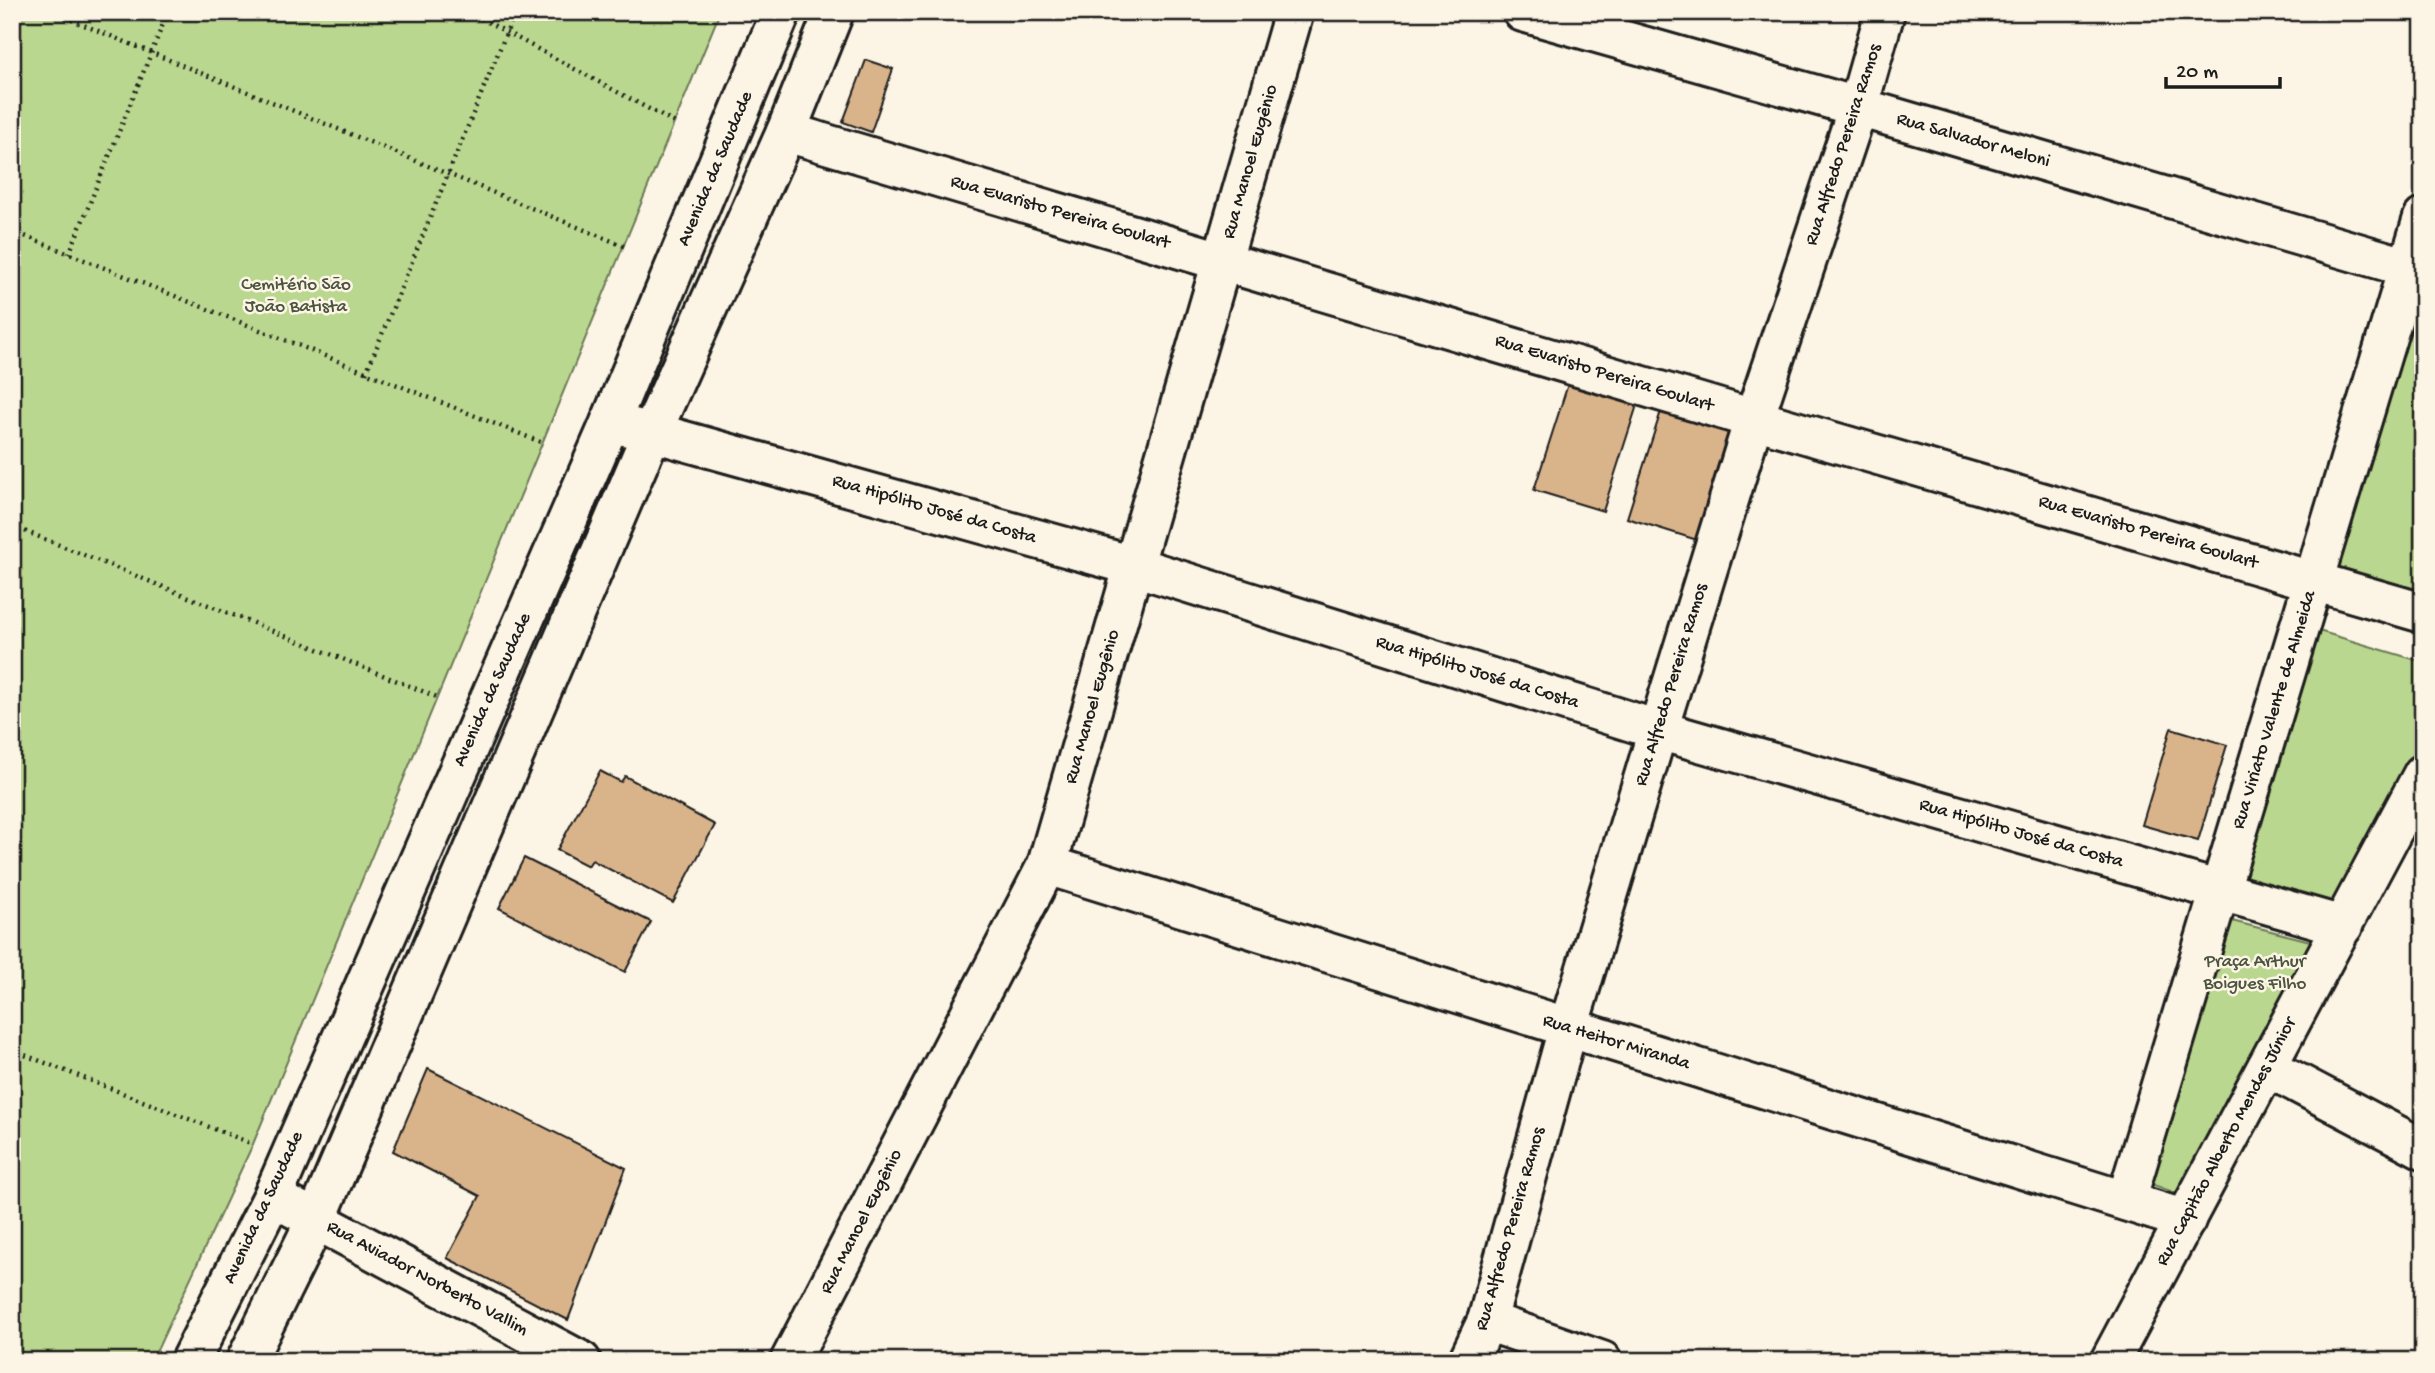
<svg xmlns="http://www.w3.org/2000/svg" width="2435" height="1373" font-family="'Gochi Hand',sans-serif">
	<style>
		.green { fill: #bad78f; stroke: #6b7a56; stroke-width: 2 }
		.building { fill: #d9b48b; stroke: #1c1c1c; stroke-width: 2 }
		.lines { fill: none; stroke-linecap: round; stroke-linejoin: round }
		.minor-casing { stroke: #1c1c1c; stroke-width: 44 }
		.path { stroke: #1c1c1c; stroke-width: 4.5; stroke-dasharray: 2 5; stroke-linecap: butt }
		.minor { stroke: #fcf5e5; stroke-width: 38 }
		.labels { text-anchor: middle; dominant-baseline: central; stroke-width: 5; stroke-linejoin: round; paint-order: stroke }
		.street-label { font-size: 19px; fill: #1c1c1c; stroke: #fcf5e5 }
		.park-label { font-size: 19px; fill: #4b543e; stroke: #fcf5e5 }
	</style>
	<rect width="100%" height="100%" fill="#fcf5e5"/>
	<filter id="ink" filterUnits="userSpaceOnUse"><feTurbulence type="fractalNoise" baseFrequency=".0143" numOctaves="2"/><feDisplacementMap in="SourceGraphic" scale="14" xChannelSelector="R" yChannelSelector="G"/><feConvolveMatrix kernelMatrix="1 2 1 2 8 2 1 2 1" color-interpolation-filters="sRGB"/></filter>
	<g filter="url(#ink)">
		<g class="green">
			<polygon points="12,12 720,12 253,1144 152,1361 12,1361"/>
			<polygon points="2415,312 2423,315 2423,598 2335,573"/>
			<polygon points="2312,629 2423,662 2423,742 2335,909 2240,882"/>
			<polygon points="2228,920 2318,943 2187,1197 2148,1183"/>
		</g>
		<g class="building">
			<polygon points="866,60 893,69 871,132 843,122"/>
			<polygon points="1569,381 1638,402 1603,511 1534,490"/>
			<polygon points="1662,408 1732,430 1697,540 1627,518"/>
			<polygon points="2171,728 2227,745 2198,841 2142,825"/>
			<polygon points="600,771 621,782 625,776 715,825 673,903 592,860 588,866 557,850"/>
			<polygon points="524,858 651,922 625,972 499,908"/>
			<polygon points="428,1069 626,1168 568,1320 447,1258 480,1196 393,1151"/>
		</g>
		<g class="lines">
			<g class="minor-casing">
				<g id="minor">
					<polyline points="1523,12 1858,107 2423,272"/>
					<polyline points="786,132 1754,419 2423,613"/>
					<polyline points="610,423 652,432 1134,566 1658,730 2343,926"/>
					<polyline points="1047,865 2186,1220"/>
					<polyline points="2267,1067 2423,1149"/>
					<polyline points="2126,1201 2423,218"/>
					<polyline points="292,1207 581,1361"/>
					<polyline points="1487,1321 1602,1361"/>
					<polyline points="190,1361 273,1196 610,423 781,12"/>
					<polyline points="246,1361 316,1220 652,432 786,132 834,12"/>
					<polyline points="790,1361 1047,865 1294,12"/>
					<polyline points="1468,1361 1487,1321 1568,1028 1658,730 1754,419 1858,107 1885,12"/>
					<polyline points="2110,1361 2423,774"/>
				</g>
			</g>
			<g class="path">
				<polyline points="52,12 624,246"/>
				<polyline points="469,12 675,123"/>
				<polyline points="12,231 543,443"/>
				<polyline points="69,254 168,12"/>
				<polyline points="366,373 515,12"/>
				<polyline points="12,526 437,697"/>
				<polyline points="12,1050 253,1144"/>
			</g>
			<use href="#minor" class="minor"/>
		</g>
	</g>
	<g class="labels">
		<g class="street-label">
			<text transform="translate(1973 141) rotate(16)">Rua Salvador Meloni</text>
			<text transform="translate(1844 145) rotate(-72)">Rua Alfredo Pereira Ramos</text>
			<text transform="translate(1251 162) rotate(-74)">Rua Manoel Eugênio</text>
			<text transform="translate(716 169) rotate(-67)">Avenida da Saudade</text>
			<text transform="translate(1060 213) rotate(16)">Rua Evaristo Pereira Goulart</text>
			<text transform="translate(1604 374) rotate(17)">Rua Evaristo Pereira Goulart</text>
			<text transform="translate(934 510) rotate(16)">Rua Hipólito José da Costa</text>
			<text transform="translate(2148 533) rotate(16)">Rua Evaristo Pereira Goulart</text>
			<text transform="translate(1477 673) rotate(17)">Rua Hipólito José da Costa</text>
			<text transform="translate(1672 685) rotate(-73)">Rua Alfredo Pereira Ramos</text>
			<text transform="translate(493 690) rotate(-66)">Avenida da Saudade</text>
			<text transform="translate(1093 707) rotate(-74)">Rua Manoel Eugênio</text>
			<text transform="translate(2275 710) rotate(-73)">Rua Viriato Valente de Almeida</text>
			<text transform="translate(2021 834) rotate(16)">Rua Hipólito José da Costa</text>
			<text transform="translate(1616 1043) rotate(17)">Rua Heitor Miranda</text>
			<text transform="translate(2227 1142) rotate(-62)">Rua Capitão Alberto Mendes Júnior</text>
			<text transform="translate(264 1208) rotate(-65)">Avenida da Saudade</text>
			<text transform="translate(862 1222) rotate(-63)">Rua Manoel Eugênio</text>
			<text transform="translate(1511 1229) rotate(-74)">Rua Alfredo Pereira Ramos</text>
			<text transform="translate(427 1279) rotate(28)">Rua Aviador Norberto Vallim</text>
		</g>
		<g class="park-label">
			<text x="296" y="285">Cemitério São<tspan x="296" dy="22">João Batista</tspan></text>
			<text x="2255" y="962">Praça Arthur<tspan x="2255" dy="22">Boigues Filho</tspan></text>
		</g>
	</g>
	<rect width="2435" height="1373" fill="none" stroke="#fcf5e5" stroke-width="42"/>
	<rect x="21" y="21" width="2393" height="1331" fill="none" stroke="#1c1c1c" stroke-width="2.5" filter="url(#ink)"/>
	<path d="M2166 77v10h114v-10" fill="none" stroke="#1c1c1c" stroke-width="3.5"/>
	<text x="2176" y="77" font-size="21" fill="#1c1c1c" stroke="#fcf5e5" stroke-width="5" paint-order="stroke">20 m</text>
</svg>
